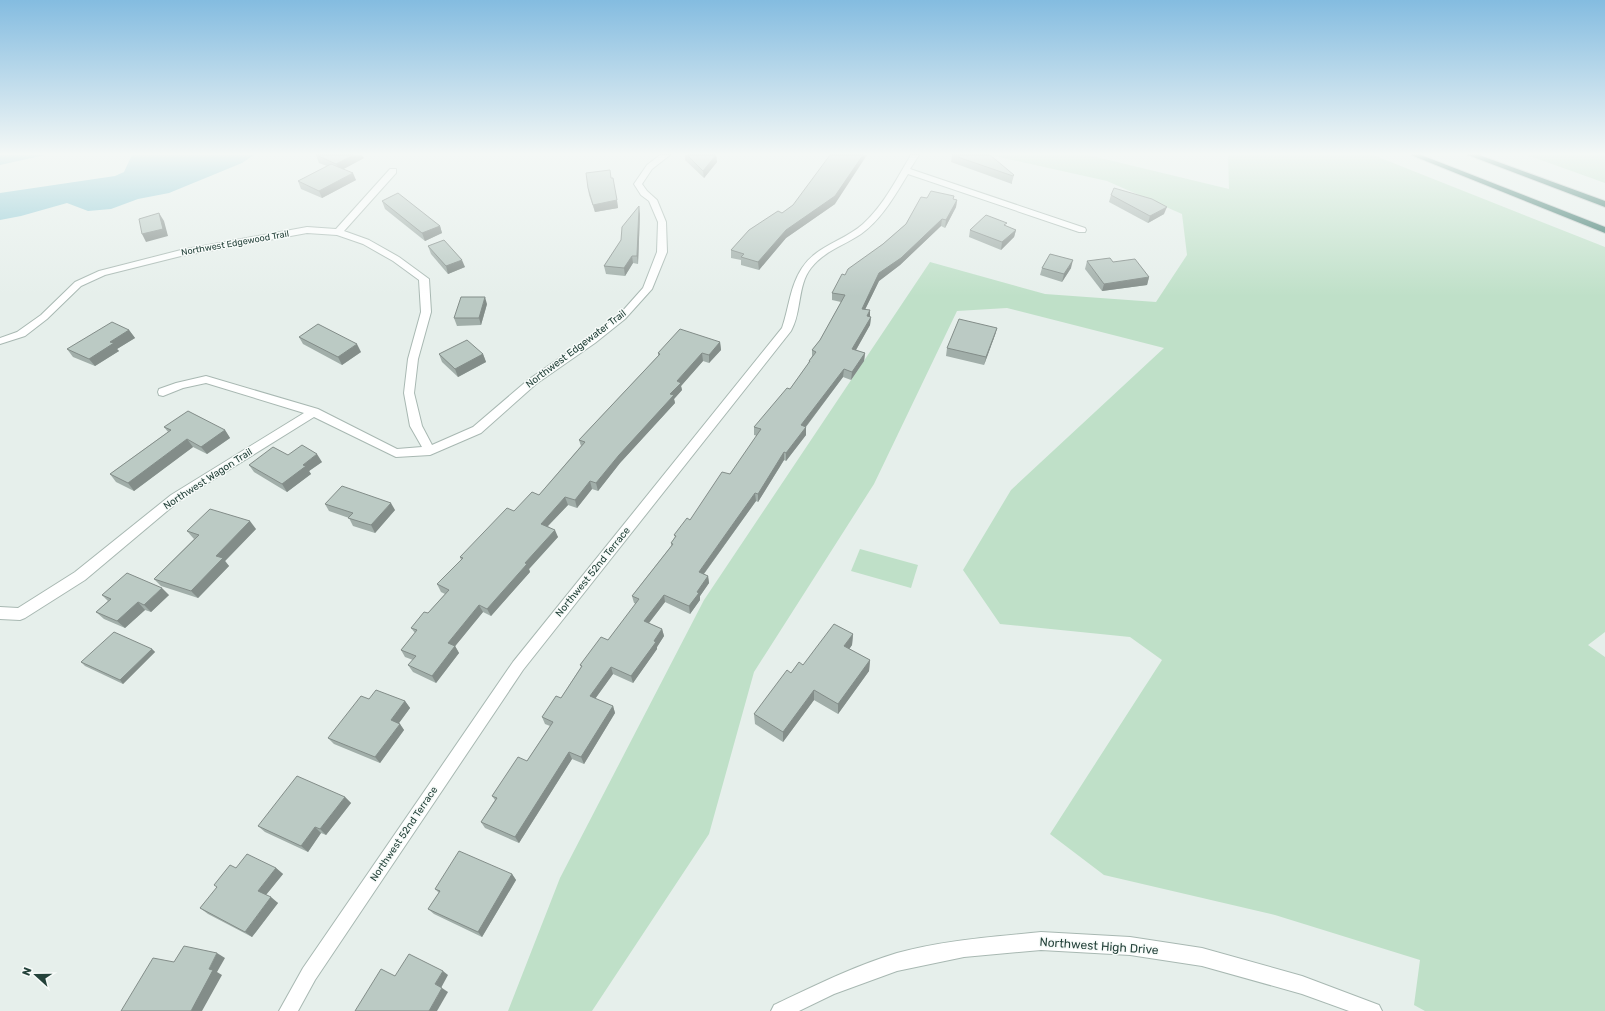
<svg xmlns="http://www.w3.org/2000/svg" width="1605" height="1011" font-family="Rubik,sans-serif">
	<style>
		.green { fill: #bfe0c8 }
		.water { fill: #8ec9d4 }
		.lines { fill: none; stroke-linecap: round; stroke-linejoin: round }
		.street-casing { stroke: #a8b8b2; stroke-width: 2 }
		.highway-casing { stroke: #c2cac8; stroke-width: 2 }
		.street { fill: #fff; fill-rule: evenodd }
		.highway { fill: #2f6f62; fill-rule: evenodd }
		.wall { fill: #a1aea9 }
		.shaded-wall { fill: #838d89 }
		.building { fill: #bbcac4; stroke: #838d89 }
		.labels { text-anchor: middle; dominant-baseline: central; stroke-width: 3; stroke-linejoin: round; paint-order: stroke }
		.far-street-label { font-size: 9px; fill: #24423a; stroke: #f7fbf9 }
		.street-label { font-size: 10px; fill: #24423a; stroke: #f7fbf9 }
		.near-street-label { font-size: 12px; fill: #24423a; stroke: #f7fbf9 }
	</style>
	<rect width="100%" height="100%" fill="#e6efeb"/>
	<g class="green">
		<polygon points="990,155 1088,155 1229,189 1228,155 1373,155 1605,247 1605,632 1588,645 1605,657 1605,1011 1425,1011 1414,1005 1420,960 1275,915 1104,875 1050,834 1162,660 1130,637 1000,624 963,570 1011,490 1164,348 1007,308 957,311 874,484 754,672 709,834 592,1011 508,1011 560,878 704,600 930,262 1045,294 1156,302 1187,255 1182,214 1107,181"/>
		<polygon points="1527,155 1605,155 1605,183"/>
		<polygon points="860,549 918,565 911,588 851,571"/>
	</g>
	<g class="water">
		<polygon points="0,155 45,155 0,165"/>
		<polygon points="132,155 254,155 242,163 169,193 138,199 111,209 88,211 67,203 21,216 0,220 0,193 115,176 124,172"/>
	</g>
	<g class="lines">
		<g class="street-casing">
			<g id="street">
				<polygon points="660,155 670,155 652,169 642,184 647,191 657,200 666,222 667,252 652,289 625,319 595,343 536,384 481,433 430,455 396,457 314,417 179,501 85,580 25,618 20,620 0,619 0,607 18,608 75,572 171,495 304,413 206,383 183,388 163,396 159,395 158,392 159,389 176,383 206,376 318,409 397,449 422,447 410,426 404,393 408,359 421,312 419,280 393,261 363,244 337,235 307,233 181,256 105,275 81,286 47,319 25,336 0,344 0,338 17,332 41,315 75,282 99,271 181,250 307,227 336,229 390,169 396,169 396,173 344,231 369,240 399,257 429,279 431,312 418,359 414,393 422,426 432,445 473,427 528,380 587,339 619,315 643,288 657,252 658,222 649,201 641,195 634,184 647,165"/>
				<path d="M 911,155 L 919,155 L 910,169 L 1085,228 L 1086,230 L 1085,232 L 1079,232 L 908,174 C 895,195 882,219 861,234 C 845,245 824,251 811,268 C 797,286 802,312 791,331 L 523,670 L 315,980 L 298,1011 L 279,1011 L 303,968 L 513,662 L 782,328 C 789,308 790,286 802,268 C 816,246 844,241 863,224 C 884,205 897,178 911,155 Z"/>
				<path d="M 1041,932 L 1130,937 L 1202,948 L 1302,976 L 1379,1005 L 1382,1011 L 1349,1011 L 1302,994 L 1202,966 L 1130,955 L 1041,950 L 964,957 L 897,971 L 834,994 L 799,1011 L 771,1011 L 774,1005 C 814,986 854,966 897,953 C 944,940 993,937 1041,932 Z"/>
			</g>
		</g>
		<g class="highway-casing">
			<g id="highway">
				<polygon points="1411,155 1421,155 1605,227 1605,233"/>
				<polygon points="1468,155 1479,155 1605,201 1605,207"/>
			</g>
		</g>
		<use href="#street" class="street"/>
		<use href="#highway" class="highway"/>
	</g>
	<g class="wall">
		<polygon points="316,155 364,158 343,169 356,180 322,198 301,189 298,181 327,166 319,163"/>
		<polygon points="685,155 716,155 717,162 704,178 685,160"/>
		<polygon points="952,155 1014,175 1012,182 1012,184 951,162"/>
		<polygon points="611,178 613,178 618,208 595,212 589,195 588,188"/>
		<polygon points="1111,195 1164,214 1148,223 1109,202"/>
		<polygon points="927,198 957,200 956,207 945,228 941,226 900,265 879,281 865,309 870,317 871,317 870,325 856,350 865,353 864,361 851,380 843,377 806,427 806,435 786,461 784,460 758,502 756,501 704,574 708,576 709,583 700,596 700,600 690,614 665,602 649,623 662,629 664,636 657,647 657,649 633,683 613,674 595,699 613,706 615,713 584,764 572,759 519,843 485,828 481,822 495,800 492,796 527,761 550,726 545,724 542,717 561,698 581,667 580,665 608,640 636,604 634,603 632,596 671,546 671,543 675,537 674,535 690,520 730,474 757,436 754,435 754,427 790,389 808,364 809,361 812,356 812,350 820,340 841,302 832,300 832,293 845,275 883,244 906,224"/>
		<polygon points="382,201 440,226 442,233 425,241 385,209"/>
		<polygon points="835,204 786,238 759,270 741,265 741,260 731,258 731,250 782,213"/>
		<polygon points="640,214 638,264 633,263 625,276 606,274 604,266"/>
		<polygon points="1006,226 1016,230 1014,237 1001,250 969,237 970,230"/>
		<polygon points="428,246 465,267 448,274 431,254"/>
		<polygon points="1087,261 1113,262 1149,277 1147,285 1102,291 1085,269"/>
		<polygon points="1042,268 1071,268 1062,282 1040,275"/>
		<polygon points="487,304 481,325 457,326 454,318"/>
		<polygon points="997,328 995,335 984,365 946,356 947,348"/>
		<polygon points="129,330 135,338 117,349 119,351 95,366 73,357 67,349"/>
		<polygon points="299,337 361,352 342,365 303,344"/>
		<polygon points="720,342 721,350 709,363 703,361 681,386 682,390 674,399 675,403 620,463 598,491 592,489 577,508 568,505 548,526 558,537 529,569 530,572 491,616 483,612 455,646 459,653 436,683 413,672 408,665 413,660 405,657 401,650 415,633 411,628 428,613 445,594 441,592 437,584 461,560 460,557 514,511 539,495 581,446 579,440 658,356 658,353"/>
		<polygon points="439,354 483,354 486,362 458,377 442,362"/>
		<polygon points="164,427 225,430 230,438 207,454 193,447 134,491 116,482 110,474 168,432"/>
		<polygon points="288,455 322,462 309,471 311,474 287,492 254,472 249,465"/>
		<polygon points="325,504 395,510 375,533 353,526 349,518 329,511"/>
		<polygon points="256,529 225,561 229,566 198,598 161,586 154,579 194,539 187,531"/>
		<polygon points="102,595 169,595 151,612 145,610 125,628 104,619 96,612 108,601"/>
		<polygon points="853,634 852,645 849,649 870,660 869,671 838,714 814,700 783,742 755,724 754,714 791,673"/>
		<polygon points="152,649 155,652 123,684 85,666 81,662"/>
		<polygon points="369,699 405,701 410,708 399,723 404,730 380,763 334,744 328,738"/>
		<polygon points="345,797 351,803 326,835 321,833 308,852 265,832 258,826"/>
		<polygon points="236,868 276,868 283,874 266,895 278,903 252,937 208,914 200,908"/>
		<polygon points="512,874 516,880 482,937 434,914 428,909 439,893 435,889"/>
	</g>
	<g class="shaded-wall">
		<polygon points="354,155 362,155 364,158 340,171 336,164"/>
		<polygon points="716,155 717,162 704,178 703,171"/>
		<polygon points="863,155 867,155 835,204 786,238 759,270 758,262 786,230"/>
		<polygon points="353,173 356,180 322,198 319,191"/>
		<polygon points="617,200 618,208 595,212 593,205"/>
		<polygon points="957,200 956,207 945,228 946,220"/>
		<polygon points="639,206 640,214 638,264 637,256"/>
		<polygon points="1167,207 1164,214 1148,223 1150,216"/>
		<polygon points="159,213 164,221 168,236 146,242 142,234"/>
		<polygon points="942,219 941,226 900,265 879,281 862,316 862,309 879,273"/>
		<polygon points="440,226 442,233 425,241 422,233"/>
		<polygon points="1016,230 1014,237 1001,250 1002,242"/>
		<polygon points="632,256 633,263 625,276 624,268"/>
		<polygon points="462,260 465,267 448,274 446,266"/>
		<polygon points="1073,260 1071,268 1062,282 1064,274"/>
		<polygon points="1149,277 1147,285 1102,291 1104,284"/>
		<polygon points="485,297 487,304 481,325 479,318"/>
		<polygon points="870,310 870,318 867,316"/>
		<polygon points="871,317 870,325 852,357 852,349"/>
		<polygon points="997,328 995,335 984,365 986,357"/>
		<polygon points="129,330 135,338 117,349 119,351 95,366 89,359 110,342"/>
		<polygon points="720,342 721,350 709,363 709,355"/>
		<polygon points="357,344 361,352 342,365 338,357"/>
		<polygon points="702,353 703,361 681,386 682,390 674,399 675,403 620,463 598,491 596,483 619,455 670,394 677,381"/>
		<polygon points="865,353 864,361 851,380 852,372"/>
		<polygon points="483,354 486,362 458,377 455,369"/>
		<polygon points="844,369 843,377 801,433 801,425"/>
		<polygon points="806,427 806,435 786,461 786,453"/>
		<polygon points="225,430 230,438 207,454 201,447"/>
		<polygon points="187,439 193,447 134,491 128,483"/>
		<polygon points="784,452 784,460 758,502 758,494"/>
		<polygon points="317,454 322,462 309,471 311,474 287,492 282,484 303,465"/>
		<polygon points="590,481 592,489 577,508 575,500"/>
		<polygon points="755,493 756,501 700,579 699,572"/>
		<polygon points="565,497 568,505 543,531 541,524"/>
		<polygon points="391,503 395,510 375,533 371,525"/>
		<polygon points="250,521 256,529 225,561 229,566 198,598 191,591 216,556"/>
		<polygon points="555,530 558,537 529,569 530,572 491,616 487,609 525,563"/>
		<polygon points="708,576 709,583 700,596 700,600 690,614 689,606 697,592"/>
		<polygon points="162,588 169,595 151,612 144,605"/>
		<polygon points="664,595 665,602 645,628 644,621"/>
		<polygon points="138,602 145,610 125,628 117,621"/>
		<polygon points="479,605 483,612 452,650 448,643"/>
		<polygon points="662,629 664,636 657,647 657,649 633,683 631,676"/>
		<polygon points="853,634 852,645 844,657 844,646"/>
		<polygon points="455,646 459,653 436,683 432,676"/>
		<polygon points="152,649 155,652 123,684 120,680"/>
		<polygon points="870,660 869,671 838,714 838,704"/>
		<polygon points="611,667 613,674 592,703 590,696"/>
		<polygon points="814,690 814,700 783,742 783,732"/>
		<polygon points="405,701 410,708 396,727 391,720"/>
		<polygon points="613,706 615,713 584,764 581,757"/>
		<polygon points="400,724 404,730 380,763 375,757"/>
		<polygon points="569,752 572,759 519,843 515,837"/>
		<polygon points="345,797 351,803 326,835 320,829"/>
		<polygon points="315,827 321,833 308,852 301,846"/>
		<polygon points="276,868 283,874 265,896 258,891"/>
		<polygon points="512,874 516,880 482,937 478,932"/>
		<polygon points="271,897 278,903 252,937 245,932"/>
		<polygon points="217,953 225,958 217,972 222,975 202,1011 191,1011 209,969"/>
		<polygon points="443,971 448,975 441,988 435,984"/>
		<polygon points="442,988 448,992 437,1011 429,1011"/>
	</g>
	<g class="building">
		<polygon points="316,155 354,155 336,164"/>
		<polygon points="687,155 716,155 703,171"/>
		<polygon points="830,155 863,155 835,196 786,230 758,262 741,257 744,254 731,250 749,230 778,211 782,213 793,205"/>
		<polygon points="952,155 990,155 1014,175 1013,176"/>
		<polygon points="331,164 353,173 319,191 298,181"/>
		<polygon points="610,170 611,178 613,178 617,200 593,205 588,188 586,173"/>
		<polygon points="1114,188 1152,199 1167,207 1150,216 1111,195"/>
		<polygon points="931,191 954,196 953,199 957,200 946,220 942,219 901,258 879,273 862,309 870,310 867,316 871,317 852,349 865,353 852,372 844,369 801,425 806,427 786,453 784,452 758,494 755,493 699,572 708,576 697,592 699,593 689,606 664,595 644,621 662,629 654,641 656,642 631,676 611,667 590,696 613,706 581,757 569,752 515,837 481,822 497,798 492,796 518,757 527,761 553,722 542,717 556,696 561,698 582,666 580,665 601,637 608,640 639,599 632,596 673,544 671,543 676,536 674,535 687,518 690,520 722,472 730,474 761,429 754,427 787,388 790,389 810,361 809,361 816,352 812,350 820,340 845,295 832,293 842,274 845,275 848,269 883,244 906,224 921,197 927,198"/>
		<polygon points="398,193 440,226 422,233 382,201"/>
		<polygon points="639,206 637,256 632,256 624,268 604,266 621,240 622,227"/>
		<polygon points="159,213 163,229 142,234 139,219"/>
		<polygon points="986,215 1007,223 1004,225 1016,230 1002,242 970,230"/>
		<polygon points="444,240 462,260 446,266 428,246"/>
		<polygon points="1050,254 1073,260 1064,274 1042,268"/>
		<polygon points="1110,258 1113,262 1135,259 1149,277 1104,284 1087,261"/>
		<polygon points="461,297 485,297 479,318 454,318"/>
		<polygon points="959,319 997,328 986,357 947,348"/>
		<polygon points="112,322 129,330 110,342 114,343 89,359 67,349"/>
		<polygon points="318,324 357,344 338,357 299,337"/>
		<polygon points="680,329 720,342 709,355 702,353 677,381 681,383 670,394 674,395 619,455 596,483 590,481 575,500 565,497 541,524 555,530 525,563 527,564 487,609 479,605 448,643 455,646 432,676 408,665 416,656 401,650 417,630 411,628 424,612 428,613 449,590 437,584 463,558 460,557 507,508 514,511 532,492 539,495 585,442 579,440 660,354 658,353"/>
		<polygon points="467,340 483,354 455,369 439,354"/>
		<polygon points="188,411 225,430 201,447 187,439 128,483 110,474 171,430 164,427"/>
		<polygon points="302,445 317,454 303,465 306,466 282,484 249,465 273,447 288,455"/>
		<polygon points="342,486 391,503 371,525 348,518 353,513 325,504"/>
		<polygon points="210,509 250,521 216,556 223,558 191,591 154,579 199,535 187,531"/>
		<polygon points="127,573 162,588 144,605 138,602 117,621 96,612 111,599 102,595"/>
		<polygon points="834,624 853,634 844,646 870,660 838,704 814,690 783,732 754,714 787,670 791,673 799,662 803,665"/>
		<polygon points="114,632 152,649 120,680 81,662"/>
		<polygon points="376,690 405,701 391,720 400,724 375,757 328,738 361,696 369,699"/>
		<polygon points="297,776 345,797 320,829 315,827 301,846 258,826"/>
		<polygon points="459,851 512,874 478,932 428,909 440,891 435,889"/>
		<polygon points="247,854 276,868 258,891 271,897 245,932 200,908 217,887 214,885 230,865 236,868"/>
		<polygon points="184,946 217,953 209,969 213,970 191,1011 121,1011 153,958 174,962"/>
		<polygon points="409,954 443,971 435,984 442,988 429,1011 355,1011 381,969 395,976"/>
	</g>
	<linearGradient id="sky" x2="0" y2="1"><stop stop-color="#84bce0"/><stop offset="0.52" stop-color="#f4f8f6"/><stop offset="1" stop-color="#f4f8f6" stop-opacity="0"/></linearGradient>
	<rect width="1605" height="296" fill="url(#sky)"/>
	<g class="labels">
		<g class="far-street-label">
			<text transform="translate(235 243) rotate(-10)">Northwest Edgewood Trail</text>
		</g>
		<g class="street-label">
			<text transform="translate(576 349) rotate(-37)">Northwest Edgewater Trail</text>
			<text transform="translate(208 479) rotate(-33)">Northwest Wagon Trail</text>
			<text transform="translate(593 572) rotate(-51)">Northwest 52nd Terrace</text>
			<text transform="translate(404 834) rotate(-56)">Northwest 52nd Terrace</text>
		</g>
		<g class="near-street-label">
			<text transform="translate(1099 946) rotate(4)">Northwest High Drive</text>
		</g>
	</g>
	<g transform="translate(36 975) rotate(291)" stroke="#f7fbf9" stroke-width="3" paint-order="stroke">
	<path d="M0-3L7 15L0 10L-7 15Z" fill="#24423a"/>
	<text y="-6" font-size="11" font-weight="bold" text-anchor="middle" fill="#24423a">N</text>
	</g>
</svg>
